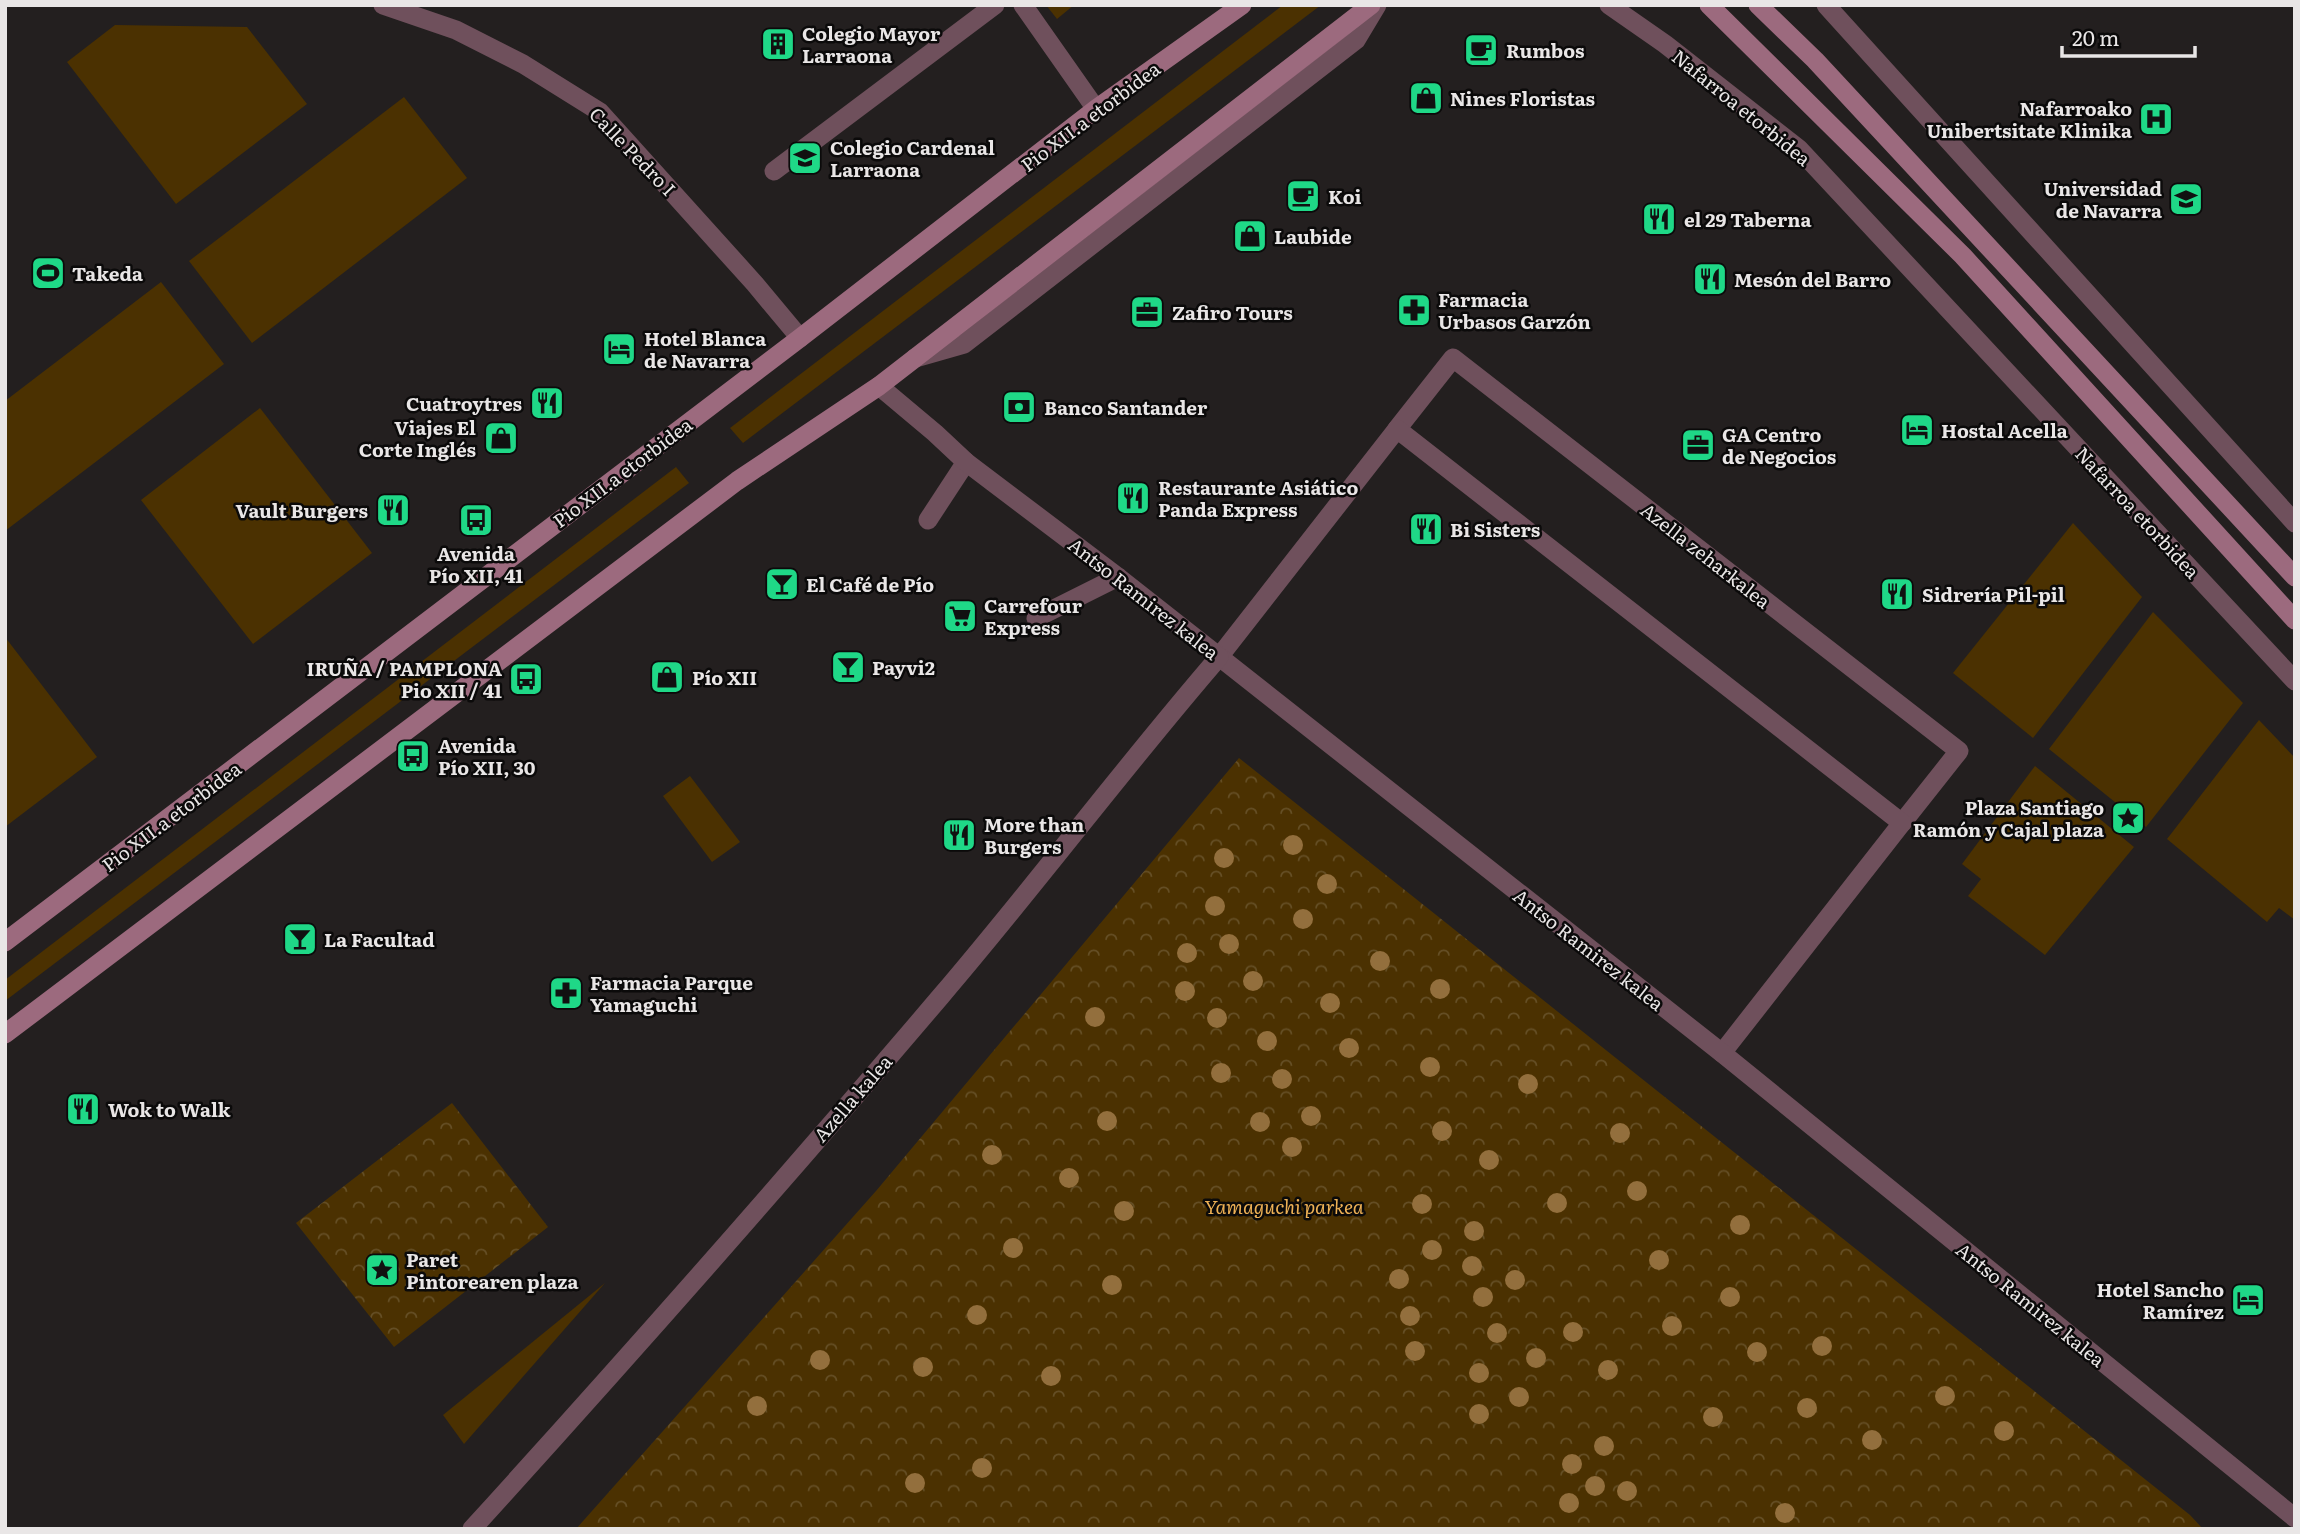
<svg xmlns="http://www.w3.org/2000/svg" width="2300" height="1534" font-family="Literata,serif">
	<style>
		.grass { fill: #4b3101 }
		.park { fill: url(#park-crowns) }
		.lines { fill: none; stroke-linecap: round; stroke-linejoin: round }
		.service { stroke: #6f505c; stroke-width: 19 }
		.minor { stroke: #6f505c; stroke-width: 19 }
		.tertiary { stroke: #6f505c; stroke-width: 19 }
		.secondary { stroke: #9c6a7e; stroke-width: 19 }
		.tree { fill: #936f3d }
		.labels { text-anchor: middle; dominant-baseline: central; stroke-width: 5; stroke-linejoin: round; paint-order: stroke }
		.poi-label { font-size: 19px; font-weight: bold; fill: #e9e6e6; stroke: #0b0a0a; text-anchor: start }
		.street-label { font-size: 19px; fill: #e9e6e6; stroke: #0b0a0a }
		.park-label { font-size: 19px; font-style: italic; fill: #eeb155; stroke: #0b0a0a }
	</style>
	<defs>
		<pattern id="park-crowns" width="20" height="18" patternUnits="userSpaceOnUse" patternTransform="scale(1.75)"><rect width="20" height="18" fill="#4b3101"/><path d="M2 6a3 3 0 1 1 6 0M12 15a3 3 0 1 1 6 0" fill="none" stroke="#654f26"/></pattern>
	</defs>
	<rect width="100%" height="100%" fill="#231f1f"/>
	<g class="grass">
		<polygon points="1046,5 1074,5 1057,19"/>
		<polygon points="1283,5 1321,5 743,443 730,428"/>
		<polygon points="115,25 247,27 307,104 176,204 67,62"/>
		<polygon points="404,97 467,178 252,343 189,261"/>
		<polygon points="161,282 224,364 5,531 5,401"/>
		<polygon points="260,408 372,553 253,644 141,500"/>
		<polygon points="676,467 689,483 5,1001 5,980"/>
		<polygon points="2073,523 2142,597 2033,738 1953,673"/>
		<polygon points="2153,612 2243,703 2146,827 2049,749"/>
		<polygon points="5,637 97,757 5,827"/>
		<polygon points="2259,720 2295,758 2295,920 2279,908 2267,922 2167,839"/>
		<polygon points="2035,766 2134,847 2045,955 1968,896 1981,879 1962,864"/>
		<polygon points="690,776 740,842 712,862 663,796"/>
		<polygon points="605,1283 464,1444 443,1415"/>
	</g>
	<g class="park">
		<polygon points="1239,758 2190,1515 2203,1529 576,1529 876,1191"/>
		<polygon points="452,1103 548,1227 394,1347 296,1223"/>
	</g>
	<g class="lines">
		<g class="service">
			<polyline points="1023,5 1096,109"/>
			<polyline points="774,171 995,5"/>
			<polyline points="915,358 964,344 1356,40 1377,5"/>
			<polyline points="1397,429 1453,358 1959,751 1902,823"/>
			<polyline points="928,520 966,462"/>
			<polyline points="1036,618 1118,577"/>
			<polyline points="1219,657 1397,429 1902,823 1722,1053"/>
		</g>
		<g class="minor">
			<polyline points="383,5 456,30 523,64 600,112 755,284 800,338"/>
			<polyline points="879,386 935,433 966,462 1118,577 1722,1053 2295,1518"/>
			<path d="M 472,1529 C 631,1354 788,1176 941,996 C 1036,885 1123,768 1219,657"/>
		</g>
		<g class="tertiary">
			<polyline points="1609,5 1665,44 1799,149 2295,681"/>
			<polyline points="1826,5 2295,523"/>
		</g>
		<g class="secondary">
			<polyline points="1709,5 1963,256 2295,620"/>
			<polyline points="1758,5 1815,60 2295,577"/>
			<polyline points="5,942 800,338 1096,109 1242,5"/>
			<polyline points="5,1034 737,481 879,386 1371,5"/>
		</g>
	</g>
	<g class="tree">
		<circle cx="1293" cy="845" r="10"/>
		<circle cx="1224" cy="858" r="10"/>
		<circle cx="1327" cy="884" r="10"/>
		<circle cx="1215" cy="906" r="10"/>
		<circle cx="1303" cy="919" r="10"/>
		<circle cx="1229" cy="944" r="10"/>
		<circle cx="1187" cy="953" r="10"/>
		<circle cx="1380" cy="961" r="10"/>
		<circle cx="1253" cy="981" r="10"/>
		<circle cx="1440" cy="989" r="10"/>
		<circle cx="1185" cy="991" r="10"/>
		<circle cx="1330" cy="1003" r="10"/>
		<circle cx="1095" cy="1017" r="10"/>
		<circle cx="1217" cy="1018" r="10"/>
		<circle cx="1267" cy="1041" r="10"/>
		<circle cx="1349" cy="1048" r="10"/>
		<circle cx="1430" cy="1067" r="10"/>
		<circle cx="1221" cy="1073" r="10"/>
		<circle cx="1282" cy="1079" r="10"/>
		<circle cx="1528" cy="1084" r="10"/>
		<circle cx="1311" cy="1116" r="10"/>
		<circle cx="1107" cy="1121" r="10"/>
		<circle cx="1260" cy="1122" r="10"/>
		<circle cx="1442" cy="1131" r="10"/>
		<circle cx="1620" cy="1133" r="10"/>
		<circle cx="1292" cy="1147" r="10"/>
		<circle cx="992" cy="1155" r="10"/>
		<circle cx="1489" cy="1160" r="10"/>
		<circle cx="1069" cy="1178" r="10"/>
		<circle cx="1637" cy="1191" r="10"/>
		<circle cx="1557" cy="1203" r="10"/>
		<circle cx="1422" cy="1204" r="10"/>
		<circle cx="1124" cy="1211" r="10"/>
		<circle cx="1740" cy="1225" r="10"/>
		<circle cx="1474" cy="1231" r="10"/>
		<circle cx="1013" cy="1248" r="10"/>
		<circle cx="1432" cy="1250" r="10"/>
		<circle cx="1659" cy="1260" r="10"/>
		<circle cx="1472" cy="1266" r="10"/>
		<circle cx="1399" cy="1279" r="10"/>
		<circle cx="1515" cy="1280" r="10"/>
		<circle cx="1112" cy="1285" r="10"/>
		<circle cx="1483" cy="1297" r="10"/>
		<circle cx="1730" cy="1297" r="10"/>
		<circle cx="977" cy="1315" r="10"/>
		<circle cx="1410" cy="1316" r="10"/>
		<circle cx="1672" cy="1326" r="10"/>
		<circle cx="1573" cy="1332" r="10"/>
		<circle cx="1497" cy="1333" r="10"/>
		<circle cx="1822" cy="1346" r="10"/>
		<circle cx="1415" cy="1351" r="10"/>
		<circle cx="1757" cy="1352" r="10"/>
		<circle cx="1536" cy="1358" r="10"/>
		<circle cx="820" cy="1360" r="10"/>
		<circle cx="923" cy="1367" r="10"/>
		<circle cx="1608" cy="1370" r="10"/>
		<circle cx="1479" cy="1373" r="10"/>
		<circle cx="1051" cy="1376" r="10"/>
		<circle cx="1945" cy="1396" r="10"/>
		<circle cx="1519" cy="1397" r="10"/>
		<circle cx="757" cy="1406" r="10"/>
		<circle cx="1807" cy="1408" r="10"/>
		<circle cx="1479" cy="1414" r="10"/>
		<circle cx="1713" cy="1417" r="10"/>
		<circle cx="2004" cy="1431" r="10"/>
		<circle cx="1872" cy="1440" r="10"/>
		<circle cx="1604" cy="1446" r="10"/>
		<circle cx="1572" cy="1464" r="10"/>
		<circle cx="982" cy="1468" r="10"/>
		<circle cx="915" cy="1483" r="10"/>
		<circle cx="1595" cy="1486" r="10"/>
		<circle cx="1627" cy="1491" r="10"/>
		<circle cx="1569" cy="1503" r="10"/>
		<circle cx="1785" cy="1513" r="10"/>
	</g>
	<defs>
		<g id="building-square" transform="scale(1.75)"><rect x="-9" y="-9" width="18" height="18" rx="4" fill="#1fd887" stroke="#0b0a0a"/><path d="M-4-6H4V6H1V3H-1V6H-4ZM-2.5-4.3h1.7v1.8h-1.7ZM.8-4.3h1.7v1.8H.8ZM-2.5-1h1.7V.8h-1.7ZM.8-1h1.7V.8H.8Z" fill="#111"/></g>
		<g id="cafe-square" transform="scale(1.75)"><rect x="-9" y="-9" width="18" height="18" rx="4" fill="#1fd887" stroke="#0b0a0a"/><path d="M-5.5-4.5H6V0H3Q3 3.5 0 3.5H-2.5Q-5.5 3.5-5.5 0ZM3-3.2v2h1.7v-2ZM-6 4.5H4V6H-6Z" fill="#111"/></g>
		<g id="shop-square" transform="scale(1.75)"><rect x="-9" y="-9" width="18" height="18" rx="4" fill="#1fd887" stroke="#0b0a0a"/><path d="M-5-2.5h2.3a2.7 3.5 0 0 1 5.4 0H5L5.5 6h-11ZM-1.5-2.5h3a1.5 2.3 0 0 0-3 0Z" fill="#111"/></g>
		<g id="hospital-square" transform="scale(1.75)"><rect x="-9" y="-9" width="18" height="18" rx="4" fill="#1fd887" stroke="#0b0a0a"/><path d="M-5-5h3v3.5h4V-5h3V5h-3V1.5h-4V5h-3Z" fill="#111"/></g>
		<g id="school-square" transform="scale(1.75)"><rect x="-9" y="-9" width="18" height="18" rx="4" fill="#1fd887" stroke="#0b0a0a"/><path d="M0-5L7-2L0 1L-7-2ZM-4 1L0 2.5L4 1V4Q0 6-4 4Z" fill="#111"/></g>
		<g id="university-square" transform="scale(1.75)"><rect x="-9" y="-9" width="18" height="18" rx="4" fill="#1fd887" stroke="#0b0a0a"/><path d="M0-5L7-2L0 1L-7-2ZM-4 1L0 2.5L4 1V4Q0 6-4 4Z" fill="#111"/></g>
		<g id="restaurant-square" transform="scale(1.75)"><rect x="-9" y="-9" width="18" height="18" rx="4" fill="#1fd887" stroke="#0b0a0a"/><path d="M-5-6h1v4h1v-4h1v4h1v-4h1v5L-1.5 .5V6h-2V.5L-5-1ZM5-6V6H3V1.5H1.5Q1.5-4 5-6Z" fill="#111"/></g>
		<g id="stadium-square" transform="scale(1.75)"><rect x="-9" y="-9" width="18" height="18" rx="4" fill="#1fd887" stroke="#0b0a0a"/><path d="M0-5a6.5 5 0 1 0 0 10a6.5 5 0 1 0 0-10ZM-3.5-1.8h7v3.6h-7Z" fill="#111"/></g>
		<g id="pharmacy-square" transform="scale(1.75)"><rect x="-9" y="-9" width="18" height="18" rx="4" fill="#1fd887" stroke="#0b0a0a"/><path d="M-2-6h4v4h4v4h-4v4h-4v-4h-4v-4h4Z" fill="#111"/></g>
		<g id="office-square" transform="scale(1.75)"><rect x="-9" y="-9" width="18" height="18" rx="4" fill="#1fd887" stroke="#0b0a0a"/><path d="M-6-3h4V-5.5h4V-3h4V5H-6ZM-1-4.5V-3h2v-1.5ZM-6 0V1H6V0Z" fill="#111"/></g>
		<g id="hotel-square" transform="scale(1.75)"><rect x="-9" y="-9" width="18" height="18" rx="4" fill="#1fd887" stroke="#0b0a0a"/><path d="M-6-4.5h1.5V1H6V5H4.5V3h-9V5H-6ZM-4 0a1.8 1.8 0 1 1 3.6 0ZM.5 0V-2.5h3Q6-2.5 6 0Z" fill="#111"/></g>
		<g id="bank-square" transform="scale(1.75)"><rect x="-9" y="-9" width="18" height="18" rx="4" fill="#1fd887" stroke="#0b0a0a"/><path d="M-6-4H6V4H-6ZM0-2.3a2.3 2.3 0 1 0 0 4.6a2.3 2.3 0 1 0 0-4.6Z" fill="#111"/></g>
		<g id="bus-square" transform="scale(1.75)"><rect x="-9" y="-9" width="18" height="18" rx="4" fill="#1fd887" stroke="#0b0a0a"/><path d="M-5-6H5V4H4V6H2V4H-2V6H-4V4H-5ZM-3.5-4V0h7V-4ZM-3.5 1.2v1.5H-2V1.2ZM2 1.2v1.5H3.5V1.2Z" fill="#111"/></g>
		<g id="bar-square" transform="scale(1.75)"><rect x="-9" y="-9" width="18" height="18" rx="4" fill="#1fd887" stroke="#0b0a0a"/><path d="M-6-5H6L.8 .8V4.5H3.5V6h-7V4.5H-.8V.8Z" fill="#111"/></g>
		<g id="supermarket-square" transform="scale(1.75)"><rect x="-9" y="-9" width="18" height="18" rx="4" fill="#1fd887" stroke="#0b0a0a"/><path d="M-6-5.5h2.5l.6 2H6L4.5 2H-2.5L-4.4-4H-6ZM-1.5 3.2a1.3 1.3 0 1 0 .1 0ZM3 3.2a1.3 1.3 0 1 0 .1 0Z" fill="#111"/></g>
		<g id="sight-square" transform="scale(1.75)"><rect x="-9" y="-9" width="18" height="18" rx="4" fill="#1fd887" stroke="#0b0a0a"/><path d="M0-6L1.8-2.2L6-1.7L2.9 1.2L3.7 5.4L0 3.3L-3.7 5.4L-2.9 1.2L-6-1.7L-1.8-2.2Z" fill="#111"/></g>
	</defs>
	<g fill-rule="evenodd">
		<use href="#building-square" x="778" y="44"/>
		<use href="#cafe-square" x="1481" y="50"/>
		<use href="#shop-square" x="1426" y="98"/>
		<use href="#hospital-square" x="2156" y="119"/>
		<use href="#school-square" x="805" y="158"/>
		<use href="#cafe-square" x="1303" y="196"/>
		<use href="#university-square" x="2186" y="199"/>
		<use href="#restaurant-square" x="1659" y="219"/>
		<use href="#shop-square" x="1250" y="236"/>
		<use href="#stadium-square" x="48" y="273"/>
		<use href="#restaurant-square" x="1710" y="279"/>
		<use href="#pharmacy-square" x="1414" y="310"/>
		<use href="#office-square" x="1147" y="312"/>
		<use href="#hotel-square" x="619" y="349"/>
		<use href="#restaurant-square" x="547" y="403"/>
		<use href="#bank-square" x="1019" y="407"/>
		<use href="#hotel-square" x="1917" y="430"/>
		<use href="#shop-square" x="501" y="438"/>
		<use href="#office-square" x="1698" y="445"/>
		<use href="#restaurant-square" x="1133" y="498"/>
		<use href="#restaurant-square" x="393" y="510"/>
		<use href="#bus-square" x="476" y="520"/>
		<use href="#restaurant-square" x="1426" y="529"/>
		<use href="#bar-square" x="782" y="584"/>
		<use href="#restaurant-square" x="1897" y="594"/>
		<use href="#supermarket-square" x="960" y="616"/>
		<use href="#bar-square" x="848" y="667"/>
		<use href="#shop-square" x="667" y="677"/>
		<use href="#bus-square" x="526" y="679"/>
		<use href="#bus-square" x="413" y="756"/>
		<use href="#sight-square" x="2128" y="818"/>
		<use href="#restaurant-square" x="959" y="835"/>
		<use href="#bar-square" x="300" y="939"/>
		<use href="#pharmacy-square" x="566" y="993"/>
		<use href="#restaurant-square" x="83" y="1109"/>
		<use href="#sight-square" x="382" y="1270"/>
		<use href="#hotel-square" x="2248" y="1300"/>
	</g>
	<g class="labels">
		<g class="poi-label">
			<text x="802" y="33">Colegio Mayor<tspan x="802" dy="22">Larraona</tspan></text>
			<text x="1506" y="50">Rumbos</text>
			<text x="1450" y="98">Nines Floristas</text>
			<text x="2132" y="108" text-anchor="end">Nafarroako<tspan x="2132" dy="22">Unibertsitate Klinika</tspan></text>
			<text x="830" y="147">Colegio Cardenal<tspan x="830" dy="22">Larraona</tspan></text>
			<text x="2162" y="188" text-anchor="end">Universidad<tspan x="2162" dy="22">de Navarra</tspan></text>
			<text x="1328" y="196">Koi</text>
			<text x="1684" y="219">el 29 Taberna</text>
			<text x="1274" y="236">Laubide</text>
			<text x="72" y="273">Takeda</text>
			<text x="1734" y="279">Mesón del Barro</text>
			<text x="1438" y="299">Farmacia<tspan x="1438" dy="22">Urbasos Garzón</tspan></text>
			<text x="1172" y="312">Zafiro Tours</text>
			<text x="644" y="338">Hotel Blanca<tspan x="644" dy="22">de Navarra</tspan></text>
			<text x="522" y="403" text-anchor="end">Cuatroytres</text>
			<text x="1044" y="407">Banco Santander</text>
			<text x="476" y="427" text-anchor="end">Viajes El<tspan x="476" dy="22">Corte Inglés</tspan></text>
			<text x="1941" y="430">Hostal Acella</text>
			<text x="1722" y="434">GA Centro<tspan x="1722" dy="22">de Negocios</tspan></text>
			<text x="1158" y="487">Restaurante Asiático<tspan x="1158" dy="22">Panda Express</tspan></text>
			<text x="368" y="510" text-anchor="end">Vault Burgers</text>
			<text x="1450" y="529">Bi Sisters</text>
			<text x="476" y="553" text-anchor="middle">Avenida<tspan x="476" dy="22">Pío XII, 41</tspan></text>
			<text x="806" y="584">El Café de Pío</text>
			<text x="1922" y="594">Sidrería Pil-pil</text>
			<text x="984" y="605">Carrefour<tspan x="984" dy="22">Express</tspan></text>
			<text x="872" y="667">Payvi2</text>
			<text x="502" y="668" text-anchor="end">IRUÑA / PAMPLONA<tspan x="502" dy="22">Pio XII / 41</tspan></text>
			<text x="692" y="677">Pío XII</text>
			<text x="438" y="745">Avenida<tspan x="438" dy="22">Pío XII, 30</tspan></text>
			<text x="2104" y="807" text-anchor="end">Plaza Santiago<tspan x="2104" dy="22">Ramón y Cajal plaza</tspan></text>
			<text x="984" y="824">More than<tspan x="984" dy="22">Burgers</tspan></text>
			<text x="324" y="939">La Facultad</text>
			<text x="590" y="982">Farmacia Parque<tspan x="590" dy="22">Yamaguchi</tspan></text>
			<text x="108" y="1109">Wok to Walk</text>
			<text x="406" y="1259">Paret<tspan x="406" dy="22">Pintorearen plaza</tspan></text>
			<text x="2224" y="1289" text-anchor="end">Hotel Sancho<tspan x="2224" dy="22">Ramírez</tspan></text>
		</g>
		<g class="street-label">
			<text transform="translate(1742 107) rotate(39)">Nafarroa etorbidea</text>
			<text transform="translate(1090 116) rotate(-37)">Pio XII.a etorbidea</text>
			<text transform="translate(633 151) rotate(46)">Calle Pedro I</text>
			<text transform="translate(622 472) rotate(-37)">Pio XII.a etorbidea</text>
			<text transform="translate(2138 512) rotate(47)">Nafarroa etorbidea</text>
			<text transform="translate(1706 555) rotate(38)">Azella zeharkalea</text>
			<text transform="translate(1144 598) rotate(38)">Antso Ramirez kalea</text>
			<text transform="translate(171 816) rotate(-37)">Pio XII.a etorbidea</text>
			<text transform="translate(1589 949) rotate(38)">Antso Ramirez kalea</text>
			<text transform="translate(852 1098) rotate(-49)">Azella kalea</text>
			<text transform="translate(2031 1304) rotate(39)">Antso Ramirez kalea</text>
		</g>
		<g class="park-label">
			<text x="1284" y="1206">Yamaguchi parkea</text>
		</g>
	</g>
	<rect width="2300" height="1534" fill="none" stroke="#e9e6e6" stroke-width="14"/>
	<path d="M2062 46v10h133v-10" fill="none" stroke="#e9e6e6" stroke-width="3.5"/>
	<text x="2072" y="46" font-size="21" fill="#e9e6e6" stroke="#0b0a0a" stroke-width="5" paint-order="stroke">20 m</text>
</svg>
